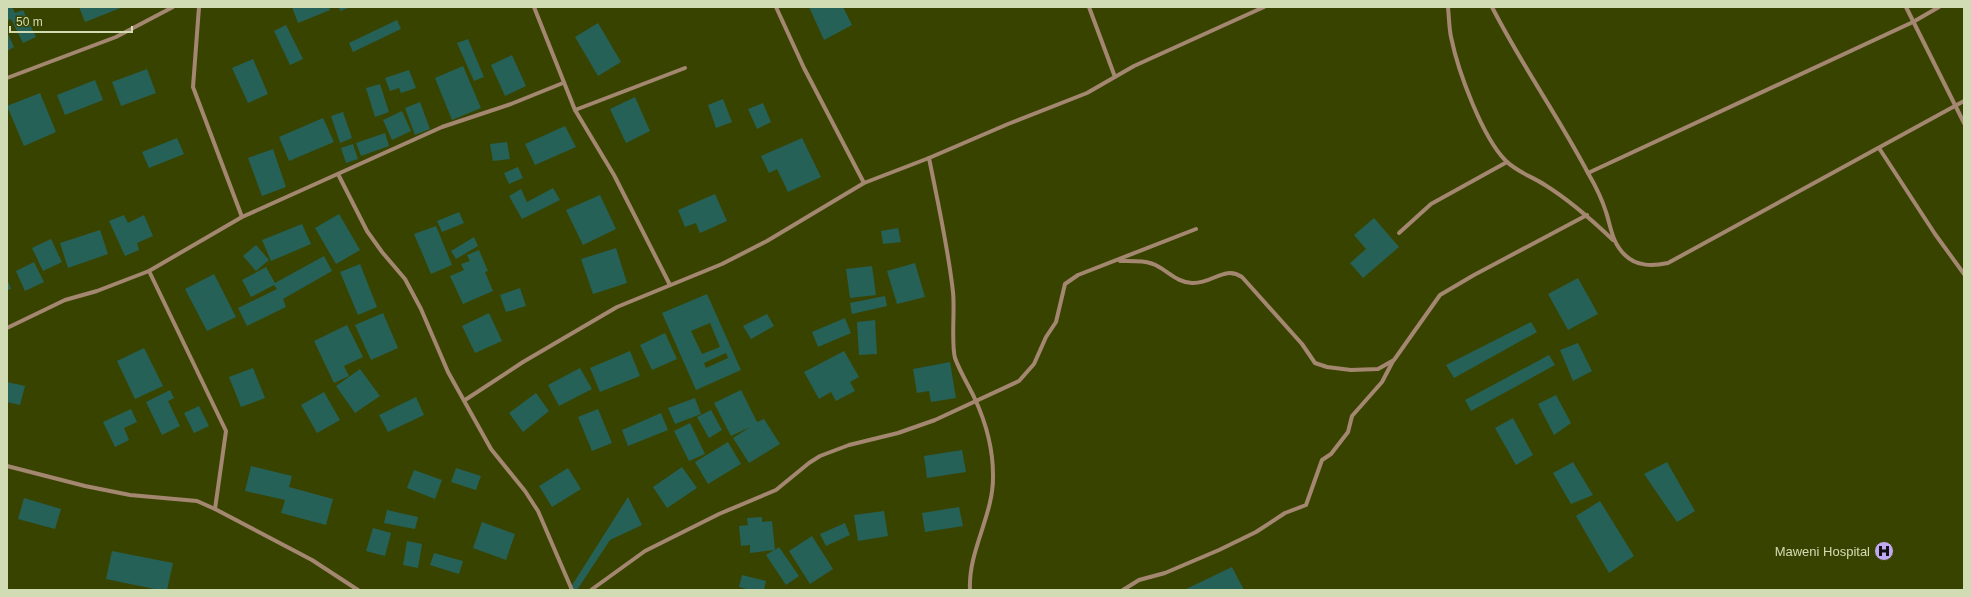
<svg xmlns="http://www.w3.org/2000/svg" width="1971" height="597" font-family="Arial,sans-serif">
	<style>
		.building { fill: #256156; fill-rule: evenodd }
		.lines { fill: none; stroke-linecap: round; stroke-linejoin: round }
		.minor { stroke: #a48770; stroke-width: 4 }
		.labels { text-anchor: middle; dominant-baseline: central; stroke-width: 3.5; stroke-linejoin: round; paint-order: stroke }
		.poi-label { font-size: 13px; fill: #d2dcb4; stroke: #394300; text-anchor: end }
	</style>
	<rect width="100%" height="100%" fill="#394300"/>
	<g class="building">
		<polygon points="7,7 12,7 15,13 23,10 36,37 23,43 11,19 7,21"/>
		<polygon points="79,7 123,7 85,22"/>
		<polygon points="292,7 329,7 330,10 298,23"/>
		<polygon points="339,7 351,7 340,11"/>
		<polygon points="809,7 843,7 852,25 824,40"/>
		<polygon points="397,20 401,29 353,52 349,43"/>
		<polygon points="598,23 621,62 598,76 575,37"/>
		<polygon points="286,25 303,59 290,65 274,31"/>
		<polygon points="7,32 14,47 7,51"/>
		<polygon points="468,39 484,77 474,81 457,43"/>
		<polygon points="512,55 526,86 505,96 491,65"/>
		<polygon points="253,59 268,94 248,103 232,68"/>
		<polygon points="463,66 481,108 452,120 435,78"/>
		<polygon points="147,69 156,93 121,106 112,82"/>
		<polygon points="409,70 416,88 401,93 399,88 390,91 385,78"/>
		<polygon points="95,80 103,100 65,115 57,95"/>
		<polygon points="380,84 389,112 375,117 366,88"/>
		<polygon points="40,93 56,132 24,146 7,106"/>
		<polygon points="635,97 650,131 626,143 610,109"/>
		<polygon points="723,99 732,122 716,128 708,105"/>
		<polygon points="420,102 430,129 415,135 405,108"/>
		<polygon points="763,103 771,122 757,129 748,109"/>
		<polygon points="402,111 411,131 392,140 383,120"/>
		<polygon points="343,112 352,138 340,143 331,116"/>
		<polygon points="323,118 334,142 289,161 279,137"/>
		<polygon points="565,126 576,147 535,165 525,144"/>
		<polygon points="385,133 389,146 361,156 356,143"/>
		<polygon points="177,138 184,154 149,168 142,152"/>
		<polygon points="802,138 821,177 788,192 777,169 769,173 761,156"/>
		<polygon points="507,142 510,159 493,161 490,144"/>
		<polygon points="353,144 358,159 346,163 341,148"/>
		<polygon points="273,149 286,187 262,196 248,158"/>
		<polygon points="518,167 523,178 509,184 504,173"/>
		<polygon points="553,188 560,200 522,219 509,196 521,189 527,202"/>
		<polygon points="715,194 727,221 700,233 696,223 685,227 678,210"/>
		<polygon points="600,195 616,229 583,245 566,210"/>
		<polygon points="459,212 464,223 442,232 437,221"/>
		<polygon points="339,214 360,250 336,264 315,228"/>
		<polygon points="124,215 128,223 144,215 153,236 137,243 139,250 125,256 109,221"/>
		<polygon points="1374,218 1399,247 1363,278 1350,263 1366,249 1354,235"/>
		<polygon points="302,224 311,244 271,261 262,240"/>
		<polygon points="436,226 452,265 431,274 414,234"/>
		<polygon points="898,228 901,242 883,244 881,231"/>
		<polygon points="100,230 108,254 68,268 60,243"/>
		<polygon points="474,237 478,246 456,259 451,251"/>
		<polygon points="51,239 62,262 43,271 32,248"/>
		<polygon points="256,245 269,260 256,271 243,256"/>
		<polygon points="616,248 627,283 593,294 581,259"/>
		<polygon points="479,250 488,271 485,272 493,291 463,304 450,276 464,270 461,264 470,261 467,255"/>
		<polygon points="324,256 332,271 283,299 286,307 247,326 238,308 277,289 274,285 251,297 242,280 266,267 275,283"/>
		<polygon points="34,262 44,282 25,291 16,271"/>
		<polygon points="915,263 925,297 897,304 887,271"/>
		<polygon points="360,264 377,307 358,315 340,272"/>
		<polygon points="872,266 876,295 850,298 846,269"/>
		<polygon points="214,274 236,317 207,331 185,289"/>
		<polygon points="1578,278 1598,314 1568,330 1548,294"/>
		<polygon points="7,279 11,289 7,290"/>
		<polygon points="520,288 526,306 506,312 500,295"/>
		<path d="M 707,294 L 741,370 L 696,390 L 662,313 ZM 710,323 L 720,347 L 702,354 L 691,331 ZM 726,353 L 728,358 L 706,368 L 704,363 Z"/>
		<polygon points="885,296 887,306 852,314 850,303"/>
		<polygon points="383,313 398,348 371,360 355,325"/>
		<polygon points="489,313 502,341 475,353 462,326"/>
		<polygon points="767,314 774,326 751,339 743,326"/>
		<polygon points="845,318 851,333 818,347 812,332"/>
		<polygon points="875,320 877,354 859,355 857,322"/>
		<polygon points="1531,322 1537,332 1454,378 1446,365"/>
		<polygon points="347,325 363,357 344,366 349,376 334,383 314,341"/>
		<polygon points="665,333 677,359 652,370 640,345"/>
		<polygon points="1578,343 1592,371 1573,381 1560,350"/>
		<polygon points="144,348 163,386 135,399 117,361"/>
		<polygon points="630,351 640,376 600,392 590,368"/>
		<polygon points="844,351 859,377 850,382 855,391 836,401 831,392 819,399 804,372"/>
		<polygon points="1549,355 1555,365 1471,411 1465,400"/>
		<polygon points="950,362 956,398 931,402 929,391 917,393 913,369"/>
		<polygon points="253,368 265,398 241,407 229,377"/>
		<polygon points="580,368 592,389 559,406 548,385"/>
		<polygon points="360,369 380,396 355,413 336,386"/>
		<polygon points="7,382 25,386 20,405 7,402"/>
		<polygon points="170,390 174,398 168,401 180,426 162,435 146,402"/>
		<polygon points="741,390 757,422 764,419 780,444 749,463 733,438 750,427 731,436 714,403"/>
		<polygon points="324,392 340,420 317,433 301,405"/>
		<polygon points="536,393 549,411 523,432 509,413"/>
		<polygon points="1556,395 1571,423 1554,435 1538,404"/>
		<polygon points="416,397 424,415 388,432 379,415"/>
		<polygon points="695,398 701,414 675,424 668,408"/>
		<polygon points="199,406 209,426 194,433 184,413"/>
		<polygon points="131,409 137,422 124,428 129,440 115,447 103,422"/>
		<polygon points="598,409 612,443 592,451 578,417"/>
		<polygon points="711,410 722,430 709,438 697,417"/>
		<polygon points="661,413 668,430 628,446 622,430"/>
		<polygon points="1513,418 1533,455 1516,465 1495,428"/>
		<polygon points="690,423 705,454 689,461 674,431"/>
		<polygon points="728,442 741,464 708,484 695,462"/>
		<polygon points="962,450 966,472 927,478 924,456"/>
		<polygon points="1573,462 1593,495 1571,504 1553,473"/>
		<polygon points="1667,462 1695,511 1677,522 1644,474"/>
		<polygon points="251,466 292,476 289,487 333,499 326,525 281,513 285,500 245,491"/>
		<polygon points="682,467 697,488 667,508 653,487"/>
		<polygon points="456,468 481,476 476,490 451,482"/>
		<polygon points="568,468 581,489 552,507 539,486"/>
		<polygon points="414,470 442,480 435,499 407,488"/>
		<polygon points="628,497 642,525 610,540 577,590 569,590"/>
		<polygon points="24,498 61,509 55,529 18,519"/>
		<polygon points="1600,501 1634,556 1609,573 1576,516"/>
		<polygon points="959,507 963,526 925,532 922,513"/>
		<polygon points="387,510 418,517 415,529 384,523"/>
		<polygon points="884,511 888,536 858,541 854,515"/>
		<polygon points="762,517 762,522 772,521 775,550 779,547 799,576 786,585 766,555 774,550 750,553 750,545 741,546 739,526 748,525 747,518"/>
		<polygon points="482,522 515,534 506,560 473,548"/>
		<polygon points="845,523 850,535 826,546 820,534"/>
		<polygon points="373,528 391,533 385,556 366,551"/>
		<polygon points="812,536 833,569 810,584 789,551"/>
		<polygon points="407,541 422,544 418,568 403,565"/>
		<polygon points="112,551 173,563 167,590 159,590 106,579"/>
		<polygon points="434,553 463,561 459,574 430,565"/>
		<polygon points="1232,567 1244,590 1221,589 1184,590"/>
		<polygon points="742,575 766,581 764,590 750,590 739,587"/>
	</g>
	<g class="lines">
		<g class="minor">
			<polyline points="199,7 193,87 242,217"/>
			<polyline points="534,7 575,110 614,175 670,285"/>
			<polyline points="776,7 804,68 864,183"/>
			<polyline points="1089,7 1115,77"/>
			<path d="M 1448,7 C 1449,17 1449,27 1451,37 C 1458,71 1482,137 1506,161 C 1517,172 1533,177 1545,185 C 1571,201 1592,220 1613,240"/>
			<path d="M 1492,7 C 1521,64 1558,116 1588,173 C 1595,185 1602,199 1606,212 C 1611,227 1612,243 1625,255 C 1637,267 1653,266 1668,263 L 1964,101"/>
			<polyline points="1906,7 1964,123"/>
			<polyline points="7,78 116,37 173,7"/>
			<polyline points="575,110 685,68"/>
			<polyline points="1879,148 1935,234 1964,274"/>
			<path d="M 929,158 C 938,203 948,247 953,292 C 955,310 951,343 955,358 C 960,372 969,386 975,399 C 986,423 993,450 993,475 C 994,515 968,550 970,590"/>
			<polyline points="1588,173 1913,22 1939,7"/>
			<polyline points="338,174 367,231 382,252 405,279 421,309 448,372 491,449 525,491 538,511 572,590"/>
			<polyline points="1399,233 1431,204 1507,162"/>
			<path d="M 1120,261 C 1132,261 1148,260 1159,267 C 1170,273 1179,283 1192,283 C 1213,284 1224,265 1242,277 L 1302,344 L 1315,363 L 1327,367 L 1351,370 L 1378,369 L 1394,360 L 1440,295 L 1474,275 L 1587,215"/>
			<polyline points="149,271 226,431 215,509"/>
			<polyline points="7,328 65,300 97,291 149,271 242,217 442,127 511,104 563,83"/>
			<polyline points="465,400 523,362 617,307 722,264 767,241 864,183 929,158 1008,124 1087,93 1134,66 1264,7"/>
			<polyline points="7,466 85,486 130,495 197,501 215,509 312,560 358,590"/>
			<polyline points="591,590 645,551 719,514 776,490 809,463 820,456 849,445 898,433 935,420 1019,381 1034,364 1046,337 1056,322 1065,284 1078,275 1196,229"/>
			<polyline points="1123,590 1139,580 1165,573 1219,550 1256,532 1285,513 1306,505 1322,460 1331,454 1348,432 1352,416 1382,382 1393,361"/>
		</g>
	</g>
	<defs>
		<g id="hospital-disc" transform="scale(1)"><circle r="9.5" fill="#c1a8f3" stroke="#394300"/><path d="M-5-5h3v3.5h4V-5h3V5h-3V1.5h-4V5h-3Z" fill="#111"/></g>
	</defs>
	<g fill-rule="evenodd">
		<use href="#hospital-disc" x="1884" y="551"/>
	</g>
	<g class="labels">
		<g class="poi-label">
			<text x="1870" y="551">Maweni Hospital</text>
		</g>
	</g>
	<rect width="1971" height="597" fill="none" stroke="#d2dcb4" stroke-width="16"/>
	<path d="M10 26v6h122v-6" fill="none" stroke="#d2dcb4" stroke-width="2"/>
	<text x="16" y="26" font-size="12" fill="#d2dcb4" stroke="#394300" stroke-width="3" paint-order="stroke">50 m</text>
</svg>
